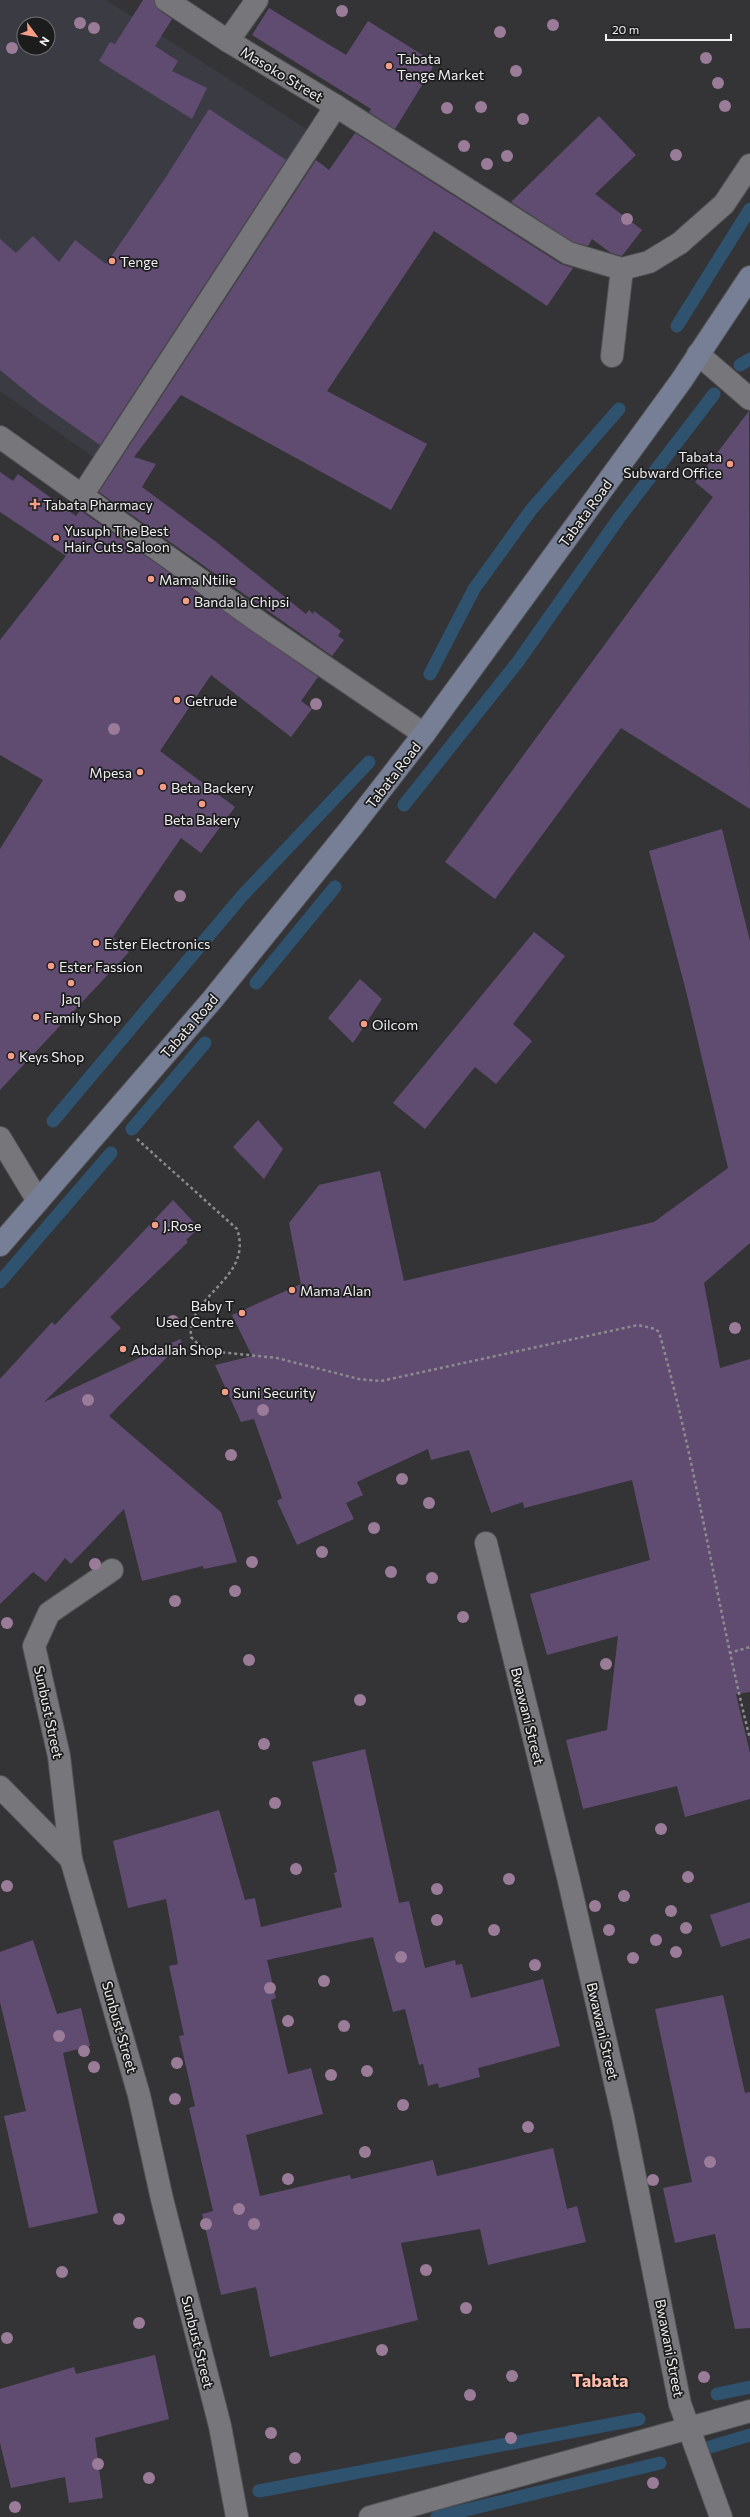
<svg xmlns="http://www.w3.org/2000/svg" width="750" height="2517" font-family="Commissioner,sans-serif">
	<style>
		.built { fill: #3b3b44; fill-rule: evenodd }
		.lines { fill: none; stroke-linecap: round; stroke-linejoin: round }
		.stream { stroke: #2f526f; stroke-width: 13 }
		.building { fill: #604c71 }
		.lane-casing { stroke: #535356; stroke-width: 24 }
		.street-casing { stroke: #535356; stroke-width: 24 }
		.secondary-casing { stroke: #535356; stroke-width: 24 }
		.path { stroke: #8c8c8e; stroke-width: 2.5; stroke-dasharray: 3 3; stroke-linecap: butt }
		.lane { stroke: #77777b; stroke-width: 22 }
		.street { stroke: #77777b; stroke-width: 22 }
		.secondary { stroke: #767f96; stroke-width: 22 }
		.tree { fill: #9a7b98 }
		.poi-dot { fill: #f49e88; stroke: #1c1c1d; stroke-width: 1.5 }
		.labels { text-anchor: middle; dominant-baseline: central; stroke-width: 3.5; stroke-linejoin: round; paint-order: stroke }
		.poi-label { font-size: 14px; fill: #efeff1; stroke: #1c1c1d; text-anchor: start }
		.street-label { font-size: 14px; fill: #efeff1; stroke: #1c1c1d }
		.district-label { font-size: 18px; font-weight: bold; fill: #ffbdac; stroke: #1c1c1d }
	</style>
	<rect width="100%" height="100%" fill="#343437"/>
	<path class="built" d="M 0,0 L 106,0 L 308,130 L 96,459 L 0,391 ZM 24,24 L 48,24 L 48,48 L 24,48 Z"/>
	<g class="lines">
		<g class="stream">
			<polyline points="677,326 750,209"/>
			<polyline points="740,365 750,359"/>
			<polyline points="430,674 474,589 531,510 619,409"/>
			<polyline points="404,805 517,663 619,518 714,394"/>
			<polyline points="256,983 335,887"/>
			<polyline points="53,1121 242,896 369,762"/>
			<polyline points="132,1129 205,1043"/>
			<polyline points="0,1282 111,1153"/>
			<polyline points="717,2394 750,2387"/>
			<polyline points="710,2447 750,2435"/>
			<polyline points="259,2491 639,2419"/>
			<polyline points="437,2517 660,2463"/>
		</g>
	</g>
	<g class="building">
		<polygon points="143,0 154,0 159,10 172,19 155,46 178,61 172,71 207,88 192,119 99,61 110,42 115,44"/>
		<polygon points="269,8 346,55 368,21 429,59 426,63 433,67 395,129 369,112 371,109 252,35"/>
		<polygon points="209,109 286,160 100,445 39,402 0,370 0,239 16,253 33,236 59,262 75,240 106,264 166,177"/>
		<polygon points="599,116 636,155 595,194 642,230 622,256 611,253 592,239 588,246 573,242 511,202"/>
		<polygon points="355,133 561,264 573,268 547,306 434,231 327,391 427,444 391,510 181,395 134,457 156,464 142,487 215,541 306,614 309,610 313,614 314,611 341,631 338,636 344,640 332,656 99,492 316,160 329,170"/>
		<polygon points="749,411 750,809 621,728 495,899 445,862 713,497 695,482"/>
		<polygon points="0,472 13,481 18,474 76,516 80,510 318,677 301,701 312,709 291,737 211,675 160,751 235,807 201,853 181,838 113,937 129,952 0,1090 0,849 43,780 0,755 0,640 66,556 0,512"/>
		<polygon points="722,829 750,941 750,1243 704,1283 720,1368 750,1359 750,1692 736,1694 750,1753 750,1799 685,1817 677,1786 583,1809 566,1740 607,1730 618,1636 547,1655 530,1594 650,1560 632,1480 524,1508 523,1502 491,1513 469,1450 431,1460 428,1449 357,1482 363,1495 346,1503 354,1519 297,1545 277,1501 282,1498 254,1419 241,1422 215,1365 252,1356 232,1315 301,1284 289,1223 319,1185 380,1171 404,1281 654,1222 728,1168 686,991 649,851"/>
		<polygon points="534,932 565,956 513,1024 532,1041 496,1084 475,1067 425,1129 393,1103"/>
		<polygon points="360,979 382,999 353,1043 328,1018"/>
		<polygon points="258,1120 283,1149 264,1179 233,1147"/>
		<polygon points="173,1200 199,1228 186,1240 188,1242 110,1317 121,1328 44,1402 180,1339 182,1342 109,1416 221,1512 237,1562 204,1569 203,1566 142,1581 124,1509 71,1564 65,1558 46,1582 33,1572 0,1604 0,1379 52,1322 55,1325"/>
		<polygon points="365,1749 399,1903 409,1901 425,1968 455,1960 456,1965 462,1964 471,1998 543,1979 560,2046 478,2068 480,2077 439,2088 438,2083 428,2086 423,2064 419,2065 405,2009 393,2012 373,1937 267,1960 276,1998 271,2000 288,2074 311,2068 323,2114 246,2135 260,2196 350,2175 351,2179 433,2160 437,2176 553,2148 567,2209 577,2206 586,2242 488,2265 480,2229 401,2243 418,2320 270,2357 256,2287 221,2295 202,2214 213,2211 189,2108 195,2106 179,2036 184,2035 169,1966 178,1964 166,1899 128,1908 113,1841 219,1810 245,1900 255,1898 261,1927 342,1907 334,1873 337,1872 312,1762"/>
		<polygon points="750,1902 750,1938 721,1947 710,1915"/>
		<polygon points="33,1940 57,2014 81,2008 90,2046 63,2053 98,2213 29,2228 4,2116 26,2111 0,2002 0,1952"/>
		<polygon points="723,1995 745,2093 750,2092 750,2328 735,2329 715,2234 675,2243 663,2188 692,2182 655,2009"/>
		<polygon points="155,2355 169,2419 95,2438 103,2498 69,2503 65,2477 11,2488 0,2443 0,2389 74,2367 76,2374"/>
	</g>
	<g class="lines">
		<g class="lane-casing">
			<g id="lane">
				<polyline points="336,106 568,253 622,269 649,262 680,243 724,204 750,165"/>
				<polyline points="698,354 750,399"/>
				<polyline points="612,356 622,269"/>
			</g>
		</g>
		<g class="street-casing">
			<g id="street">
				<polyline points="228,41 257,0"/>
				<polyline points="0,437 262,624 424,734"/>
				<polyline points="81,497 336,106 228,41 166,0"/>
				<polyline points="0,1138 38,1201"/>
				<polyline points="486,1543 568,1877 623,2117 680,2404 721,2517"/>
				<polyline points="112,1570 49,1613 34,1646 59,1756 71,1859 139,2095 162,2199 220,2426 237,2517"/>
				<polyline points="0,1787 71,1859"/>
				<polyline points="370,2517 750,2411"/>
			</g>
		</g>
		<g class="secondary-casing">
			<polyline id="secondary" points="0,1245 212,1000 351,828 424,734 681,381 750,277"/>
		</g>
		<g class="path">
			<path d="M 137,1139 L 237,1229 C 254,1279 187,1294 191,1337 L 200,1346 L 219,1352 L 277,1358 L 359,1379 L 381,1381 L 638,1325 L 655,1329 L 659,1332 C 697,1466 716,1604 750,1739"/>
			<polyline points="729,1653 750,1647"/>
		</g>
		<use href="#lane" class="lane"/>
		<use href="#street" class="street"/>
		<use href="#secondary" class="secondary"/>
	</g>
	<g class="tree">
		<circle cx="342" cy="11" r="6"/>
		<circle cx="80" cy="23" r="6"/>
		<circle cx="553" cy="25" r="6"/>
		<circle cx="94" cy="28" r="6"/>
		<circle cx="500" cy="32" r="6"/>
		<circle cx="12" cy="48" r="6"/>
		<circle cx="706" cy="58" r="6"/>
		<circle cx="516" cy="71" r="6"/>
		<circle cx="718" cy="83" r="6"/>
		<circle cx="725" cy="106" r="6"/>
		<circle cx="481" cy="107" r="6"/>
		<circle cx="447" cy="108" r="6"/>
		<circle cx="523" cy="119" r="6"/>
		<circle cx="464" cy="146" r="6"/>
		<circle cx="676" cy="155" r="6"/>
		<circle cx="507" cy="156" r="6"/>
		<circle cx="487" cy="164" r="6"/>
		<circle cx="627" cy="219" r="6"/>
		<circle cx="316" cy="704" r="6"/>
		<circle cx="114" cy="729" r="6"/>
		<circle cx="180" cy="896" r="6"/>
		<circle cx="173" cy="1321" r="6"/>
		<circle cx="735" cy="1328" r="6"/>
		<circle cx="88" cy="1400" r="6"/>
		<circle cx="263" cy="1410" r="6"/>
		<circle cx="231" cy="1455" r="6"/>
		<circle cx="402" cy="1479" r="6"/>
		<circle cx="429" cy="1503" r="6"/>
		<circle cx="374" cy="1528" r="6"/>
		<circle cx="322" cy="1552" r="6"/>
		<circle cx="252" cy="1562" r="6"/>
		<circle cx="95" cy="1564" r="6"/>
		<circle cx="391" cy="1572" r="6"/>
		<circle cx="432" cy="1578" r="6"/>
		<circle cx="235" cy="1591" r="6"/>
		<circle cx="175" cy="1601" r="6"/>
		<circle cx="463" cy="1617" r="6"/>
		<circle cx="7" cy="1623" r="6"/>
		<circle cx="249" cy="1660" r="6"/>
		<circle cx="606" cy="1664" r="6"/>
		<circle cx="360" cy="1700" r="6"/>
		<circle cx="264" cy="1744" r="6"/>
		<circle cx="275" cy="1803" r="6"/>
		<circle cx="661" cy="1829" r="6"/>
		<circle cx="296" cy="1869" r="6"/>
		<circle cx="688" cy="1877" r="6"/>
		<circle cx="509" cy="1879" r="6"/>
		<circle cx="7" cy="1886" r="6"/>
		<circle cx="437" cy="1889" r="6"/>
		<circle cx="624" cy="1896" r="6"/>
		<circle cx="595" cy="1906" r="6"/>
		<circle cx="671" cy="1911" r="6"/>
		<circle cx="437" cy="1920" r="6"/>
		<circle cx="686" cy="1928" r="6"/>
		<circle cx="494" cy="1930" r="6"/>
		<circle cx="609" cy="1930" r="6"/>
		<circle cx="656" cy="1940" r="6"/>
		<circle cx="676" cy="1952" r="6"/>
		<circle cx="401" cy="1957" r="6"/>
		<circle cx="633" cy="1958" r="6"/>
		<circle cx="535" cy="1965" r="6"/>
		<circle cx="324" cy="1981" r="6"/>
		<circle cx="270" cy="1988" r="6"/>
		<circle cx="288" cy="2021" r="6"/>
		<circle cx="344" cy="2026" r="6"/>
		<circle cx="59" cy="2036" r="6"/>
		<circle cx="84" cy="2051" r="6"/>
		<circle cx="177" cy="2063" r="6"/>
		<circle cx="94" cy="2067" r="6"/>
		<circle cx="367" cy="2071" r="6"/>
		<circle cx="331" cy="2075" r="6"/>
		<circle cx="175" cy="2099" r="6"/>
		<circle cx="403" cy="2105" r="6"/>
		<circle cx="528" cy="2127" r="6"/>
		<circle cx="365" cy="2152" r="6"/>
		<circle cx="710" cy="2162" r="6"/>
		<circle cx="288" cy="2179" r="6"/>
		<circle cx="653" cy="2180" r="6"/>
		<circle cx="239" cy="2209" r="6"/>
		<circle cx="119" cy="2219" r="6"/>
		<circle cx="206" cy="2224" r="6"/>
		<circle cx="254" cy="2224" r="6"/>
		<circle cx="426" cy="2270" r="6"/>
		<circle cx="62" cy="2272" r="6"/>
		<circle cx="466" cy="2308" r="6"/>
		<circle cx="139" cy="2323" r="6"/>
		<circle cx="7" cy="2338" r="6"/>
		<circle cx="382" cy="2350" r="6"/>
		<circle cx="512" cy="2376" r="6"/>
		<circle cx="704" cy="2377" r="6"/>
		<circle cx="470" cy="2395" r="6"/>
		<circle cx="271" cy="2433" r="6"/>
		<circle cx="511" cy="2438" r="6"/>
		<circle cx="295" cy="2458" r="6"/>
		<circle cx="98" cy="2464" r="6"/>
		<circle cx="149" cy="2478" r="6"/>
		<circle cx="653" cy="2483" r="6"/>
		<circle cx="15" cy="2507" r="6"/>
	</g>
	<g class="poi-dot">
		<circle cx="389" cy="66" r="4"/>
		<circle cx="112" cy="261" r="4"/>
		<circle cx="730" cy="464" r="4"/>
		<path d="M33 498h4v4h4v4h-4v4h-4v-4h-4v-4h4z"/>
		<circle cx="56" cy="538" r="4"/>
		<circle cx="151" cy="579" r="4"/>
		<circle cx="186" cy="601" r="4"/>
		<circle cx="177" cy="700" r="4"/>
		<circle cx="140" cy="772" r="4"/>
		<circle cx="163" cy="787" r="4"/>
		<circle cx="202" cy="804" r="4"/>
		<circle cx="96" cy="943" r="4"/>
		<circle cx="51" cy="966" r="4"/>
		<circle cx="71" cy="983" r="4"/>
		<circle cx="36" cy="1017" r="4"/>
		<circle cx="364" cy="1024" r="4"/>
		<circle cx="11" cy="1056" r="4"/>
		<circle cx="155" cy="1225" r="4"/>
		<circle cx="292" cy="1290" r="4"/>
		<circle cx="242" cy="1313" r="4"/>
		<circle cx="123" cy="1349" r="4"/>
		<circle cx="225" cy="1392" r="4"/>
	</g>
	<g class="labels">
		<g class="poi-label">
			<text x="397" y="58">Tabata<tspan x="397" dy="16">Tenge Market</tspan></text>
			<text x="120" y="261">Tenge</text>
			<text x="722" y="456" text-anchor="end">Tabata<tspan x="722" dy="16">Subward Office</tspan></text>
			<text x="43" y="504">Tabata Pharmacy</text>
			<text x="64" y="530">Yusuph The Best<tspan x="64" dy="16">Hair Cuts Saloon</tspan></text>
			<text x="159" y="579">Mama Ntilie</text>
			<text x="194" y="601">Banda la Chipsi</text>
			<text x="185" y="700">Getrude</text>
			<text x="132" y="772" text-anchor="end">Mpesa</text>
			<text x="171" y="787">Beta Backery</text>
			<text x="202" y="819" text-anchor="middle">Beta Bakery</text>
			<text x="104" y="943">Ester Electronics</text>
			<text x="59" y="966">Ester Fassion</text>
			<text x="71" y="998" text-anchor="middle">Jaq</text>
			<text x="44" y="1017">Family Shop</text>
			<text x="372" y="1024">Oilcom</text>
			<text x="19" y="1056">Keys Shop</text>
			<text x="163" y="1225">J.Rose</text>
			<text x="300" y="1290">Mama Alan</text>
			<text x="234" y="1305" text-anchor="end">Baby T<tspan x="234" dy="16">Used Centre</tspan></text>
			<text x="131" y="1349">Abdallah Shop</text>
			<text x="233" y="1392">Suni Security</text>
		</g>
		<g class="street-label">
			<text transform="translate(282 74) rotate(31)">Masoko Street</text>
			<text transform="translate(585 513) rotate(-54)">Tabata Road</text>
			<text transform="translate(393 775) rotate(-52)">Tabata Road</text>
			<text transform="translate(189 1026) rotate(-49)">Tabata Road</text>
			<text transform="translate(49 1712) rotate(78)">Sunbust Street</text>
			<text transform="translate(528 1716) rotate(76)">Bwawani Street</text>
			<text transform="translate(120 2027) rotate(74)">Sunbust Street</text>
			<text transform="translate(603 2031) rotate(77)">Bwawani Street</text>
			<text transform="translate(198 2342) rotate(76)">Sunbust Street</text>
			<text transform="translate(670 2348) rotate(79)">Bwawani Street</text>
		</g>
		<g class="district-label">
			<text x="600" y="2380">Tabata</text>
		</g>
	</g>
	<g transform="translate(36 36) rotate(122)"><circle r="19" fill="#1c1c1d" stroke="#707072"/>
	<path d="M0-3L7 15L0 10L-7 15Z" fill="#f49e88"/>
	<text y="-6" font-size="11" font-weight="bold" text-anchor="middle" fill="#efeff1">N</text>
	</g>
	<path d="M606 34v6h125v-6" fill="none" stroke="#efeff1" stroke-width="2"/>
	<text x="612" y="34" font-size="12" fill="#efeff1" stroke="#1c1c1d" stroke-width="3" paint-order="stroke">20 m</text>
</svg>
